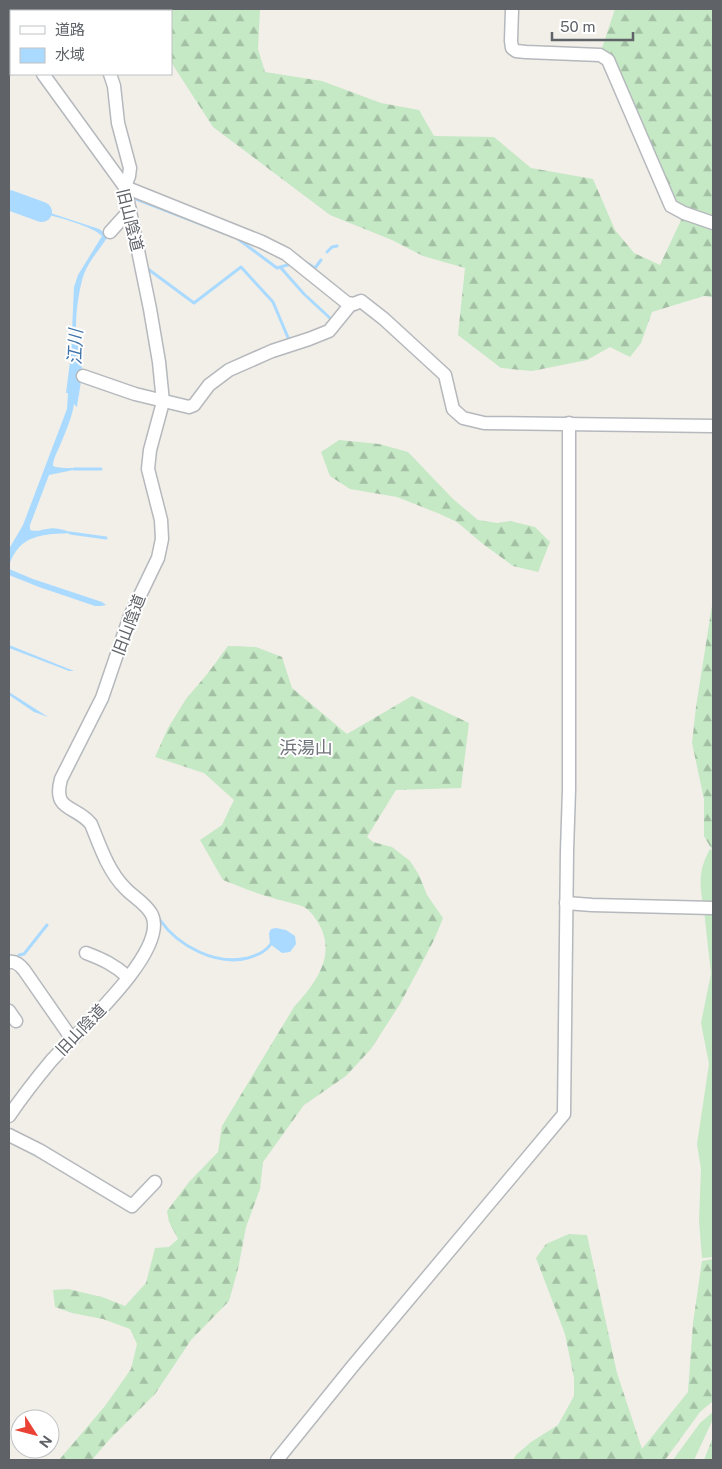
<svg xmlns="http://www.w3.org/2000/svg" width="722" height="1469" font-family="'Public Sans','Noto Sans JP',sans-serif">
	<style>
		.grass { fill: #c5e8c5 }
		.forest { fill: url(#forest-firs) }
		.water { fill: #aadaff }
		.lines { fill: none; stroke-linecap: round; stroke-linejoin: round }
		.stream { stroke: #aadaff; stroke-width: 3 }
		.river { stroke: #aadaff; stroke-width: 20 }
		.minor-casing { stroke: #b5b8bc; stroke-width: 15 }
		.minor { stroke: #fff; stroke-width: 12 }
		.labels { text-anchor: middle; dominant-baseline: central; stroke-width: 4; stroke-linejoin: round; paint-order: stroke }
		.street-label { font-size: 16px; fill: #5f6368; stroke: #fff }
		.water-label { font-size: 18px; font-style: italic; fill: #4174aa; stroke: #fff }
		.neighbourhood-label { font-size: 18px; fill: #70757a; stroke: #fff }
	</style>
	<defs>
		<pattern id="forest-firs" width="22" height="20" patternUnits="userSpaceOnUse" patternTransform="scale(1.25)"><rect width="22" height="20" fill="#c5e8c5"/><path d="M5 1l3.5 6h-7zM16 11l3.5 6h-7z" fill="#a3c0a4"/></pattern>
	</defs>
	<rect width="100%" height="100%" fill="#f1efe8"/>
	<g class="grass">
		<path d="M 710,849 L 713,851 L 713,904 L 703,904 C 699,882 699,869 710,849 Z"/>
		<polygon points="704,910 713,911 713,1257 702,1258 699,1221 701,1169 697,1144 709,1064 701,1023 711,974"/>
		<polygon points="713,1412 713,1419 694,1460 673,1460 700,1423"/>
	</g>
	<g class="forest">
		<polygon points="138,9 260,9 258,49 265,72 322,81 381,103 419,110 434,136 494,137 531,168 593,179 615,230 634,253 660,265 683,216 713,225 713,297 704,296 652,312 641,343 630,357 610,347 587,360 532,371 501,368 458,335 465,268 423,256 392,240 330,215 213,127 171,62 171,11 140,11"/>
		<polygon points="615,9 713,9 713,217 675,205 601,51"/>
		<polygon points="339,440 379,444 408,452 453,499 478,520 497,523 510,521 535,527 550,542 538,572 513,566 483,544 457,522 440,514 397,497 350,489 330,476 321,452"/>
		<polygon points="713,599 713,850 711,848 704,836 704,799 692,743 696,707"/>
		<path d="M 228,646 L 256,647 L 282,657 L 292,688 L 347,734 L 412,696 L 469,723 L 461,788 L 396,790 L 367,837 L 373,842 L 392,847 L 410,861 L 419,875 L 427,895 L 443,918 L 434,940 L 400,1004 L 371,1049 L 346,1076 L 304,1105 L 263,1162 L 260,1189 L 246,1227 L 238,1269 L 229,1301 L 191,1340 L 155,1394 L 108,1441 L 92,1460 L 59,1460 L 105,1406 L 131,1369 L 137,1344 L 130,1329 L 103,1319 L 72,1313 L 55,1307 L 53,1290 L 68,1289 L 102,1297 L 125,1306 L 146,1283 L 155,1248 L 169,1247 L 178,1239 L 169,1222 L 167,1211 L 189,1182 L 218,1152 L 222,1126 L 294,1007 C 315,984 337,956 319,924 C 316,919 310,910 304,907 C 294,903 281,901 270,897 C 254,893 239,886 223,880 L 200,840 L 222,825 L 234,800 L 204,773 L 155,757 L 168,728 L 186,699 L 208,673 Z"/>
		<polygon points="569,1234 587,1235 617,1373 642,1449 688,1392 693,1323 702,1261 713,1259 713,1401 700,1412 665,1460 513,1460 516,1455 531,1442 558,1425 574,1396 574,1378 565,1334 536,1258 546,1244"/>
		<polygon points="713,1437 713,1460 704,1460"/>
	</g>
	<g class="water">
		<path d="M 17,202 L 99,229 L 108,235 L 107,238 C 99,250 89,261 84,274 C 78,291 74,324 77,342 C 78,347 81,352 81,357 C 84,372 79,391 77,407 L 74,404 C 72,417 66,431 61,443 C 58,451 53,458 53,466 C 61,469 69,467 78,469 L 49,475 L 30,525 L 30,530 C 37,532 40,530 47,529 C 56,527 64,530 73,533 C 43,534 19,534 9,566 L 9,549 L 23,525 L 67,409 L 68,393 L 66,393 L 71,354 L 74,287 L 78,275 L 102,236 C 92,226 60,218 46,214 C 36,212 26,207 15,204 Z"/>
		<polygon points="9,569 33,579 102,602 106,605 101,606 95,606 39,587 9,575"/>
		<polygon points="9,645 74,671 69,671 9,648"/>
		<polygon points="9,692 48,717 34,712 9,695"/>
		<polygon points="276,928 286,930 295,936 296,944 290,952 282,953 270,944 269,933 271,929"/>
	</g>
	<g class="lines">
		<g class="stream">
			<polyline points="136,199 232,236"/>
			<polyline points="238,239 277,268 291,264"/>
			<polyline points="327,252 332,247 337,246"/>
			<polyline points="307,263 315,268 321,260"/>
			<polyline points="281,268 304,294 331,319"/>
			<polyline points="148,269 194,303 241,267 273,302 289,340"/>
			<polyline points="74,469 101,469"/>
			<polyline points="70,533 106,538"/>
			<path d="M 160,920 C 178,946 216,966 248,958 C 254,956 261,954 265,950 C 268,948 271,944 273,941"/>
			<polyline points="19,955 24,954 47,925"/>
		</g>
		<polyline class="river" points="9,200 42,212"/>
		<g class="minor-casing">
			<g id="minor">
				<polyline points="512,9 511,41 512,48 516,51 526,52 600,55 608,60 671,206 684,213 713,223"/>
				<polyline points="88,11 88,9"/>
				<polyline points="9,26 11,30"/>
				<polyline points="9,67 11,68"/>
				<polyline points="110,74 114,86 118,123 130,168 129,176 125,187 262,242 286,254 347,303 354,304 361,301 384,319 445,375 453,409 463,418 484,423 713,426"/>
				<polyline points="110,232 130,210"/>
				<polyline points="83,376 135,394 189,407 194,405 209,385 229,370 272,351 309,339 329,331 351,304"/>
				<polyline points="566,903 592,905 713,908"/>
				<path d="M 86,953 C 102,959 115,965 128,977"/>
				<path d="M 9,962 C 16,961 20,965 24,970 L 72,1039"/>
				<polyline points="9,1011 16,1021"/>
				<path d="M 9,1116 C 22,1097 36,1079 51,1061 C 74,1035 169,952 152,915 C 146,903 133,897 125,888 C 108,871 100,846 91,824 C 76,805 52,812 61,779 L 102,698 L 130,616 L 158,558 L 162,539 L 161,520 L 148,469 L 150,450 L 163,402 L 159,362 L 150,309 L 125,187 L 43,74"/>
				<polyline points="9,1135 39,1150 132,1206 155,1182"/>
				<polyline points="277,1460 352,1367 564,1114 567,851 569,790 569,423"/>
			</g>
		</g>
		<use href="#minor" class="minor"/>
	</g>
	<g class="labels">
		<g class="street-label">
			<text transform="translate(130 220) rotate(76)">旧山陰道</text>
			<text transform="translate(129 625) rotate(-69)">旧山陰道</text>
			<text transform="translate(81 1030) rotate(-46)">旧山陰道</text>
		</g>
		<g class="water-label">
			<text transform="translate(75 347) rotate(-88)">江川</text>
		</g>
		<g class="neighbourhood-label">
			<text x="306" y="747">浜湯山</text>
		</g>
	</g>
	<rect width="722" height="1469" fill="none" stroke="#5f6368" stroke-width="20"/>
	<rect x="10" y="10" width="162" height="65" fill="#ffffff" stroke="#bfc1c3"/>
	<rect x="20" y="26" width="25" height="8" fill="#ffffff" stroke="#bfc1c3"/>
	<text x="55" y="35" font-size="15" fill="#5f6368">道路</text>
	<rect x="20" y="48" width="25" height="15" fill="#aadaff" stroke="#bfc1c3"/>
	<text x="55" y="60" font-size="15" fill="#5f6368">水域</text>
	<g transform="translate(35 1434) rotate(126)"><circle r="24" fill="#ffffff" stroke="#bfc1c3"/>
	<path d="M0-4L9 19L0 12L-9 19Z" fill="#ea4335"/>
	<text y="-8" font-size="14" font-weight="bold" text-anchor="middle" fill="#5f6368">N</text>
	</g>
	<path d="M552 32v8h81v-8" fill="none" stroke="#5f6368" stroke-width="2.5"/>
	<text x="560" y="32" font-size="15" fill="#5f6368" stroke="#ffffff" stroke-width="4" paint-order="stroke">50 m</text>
</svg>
